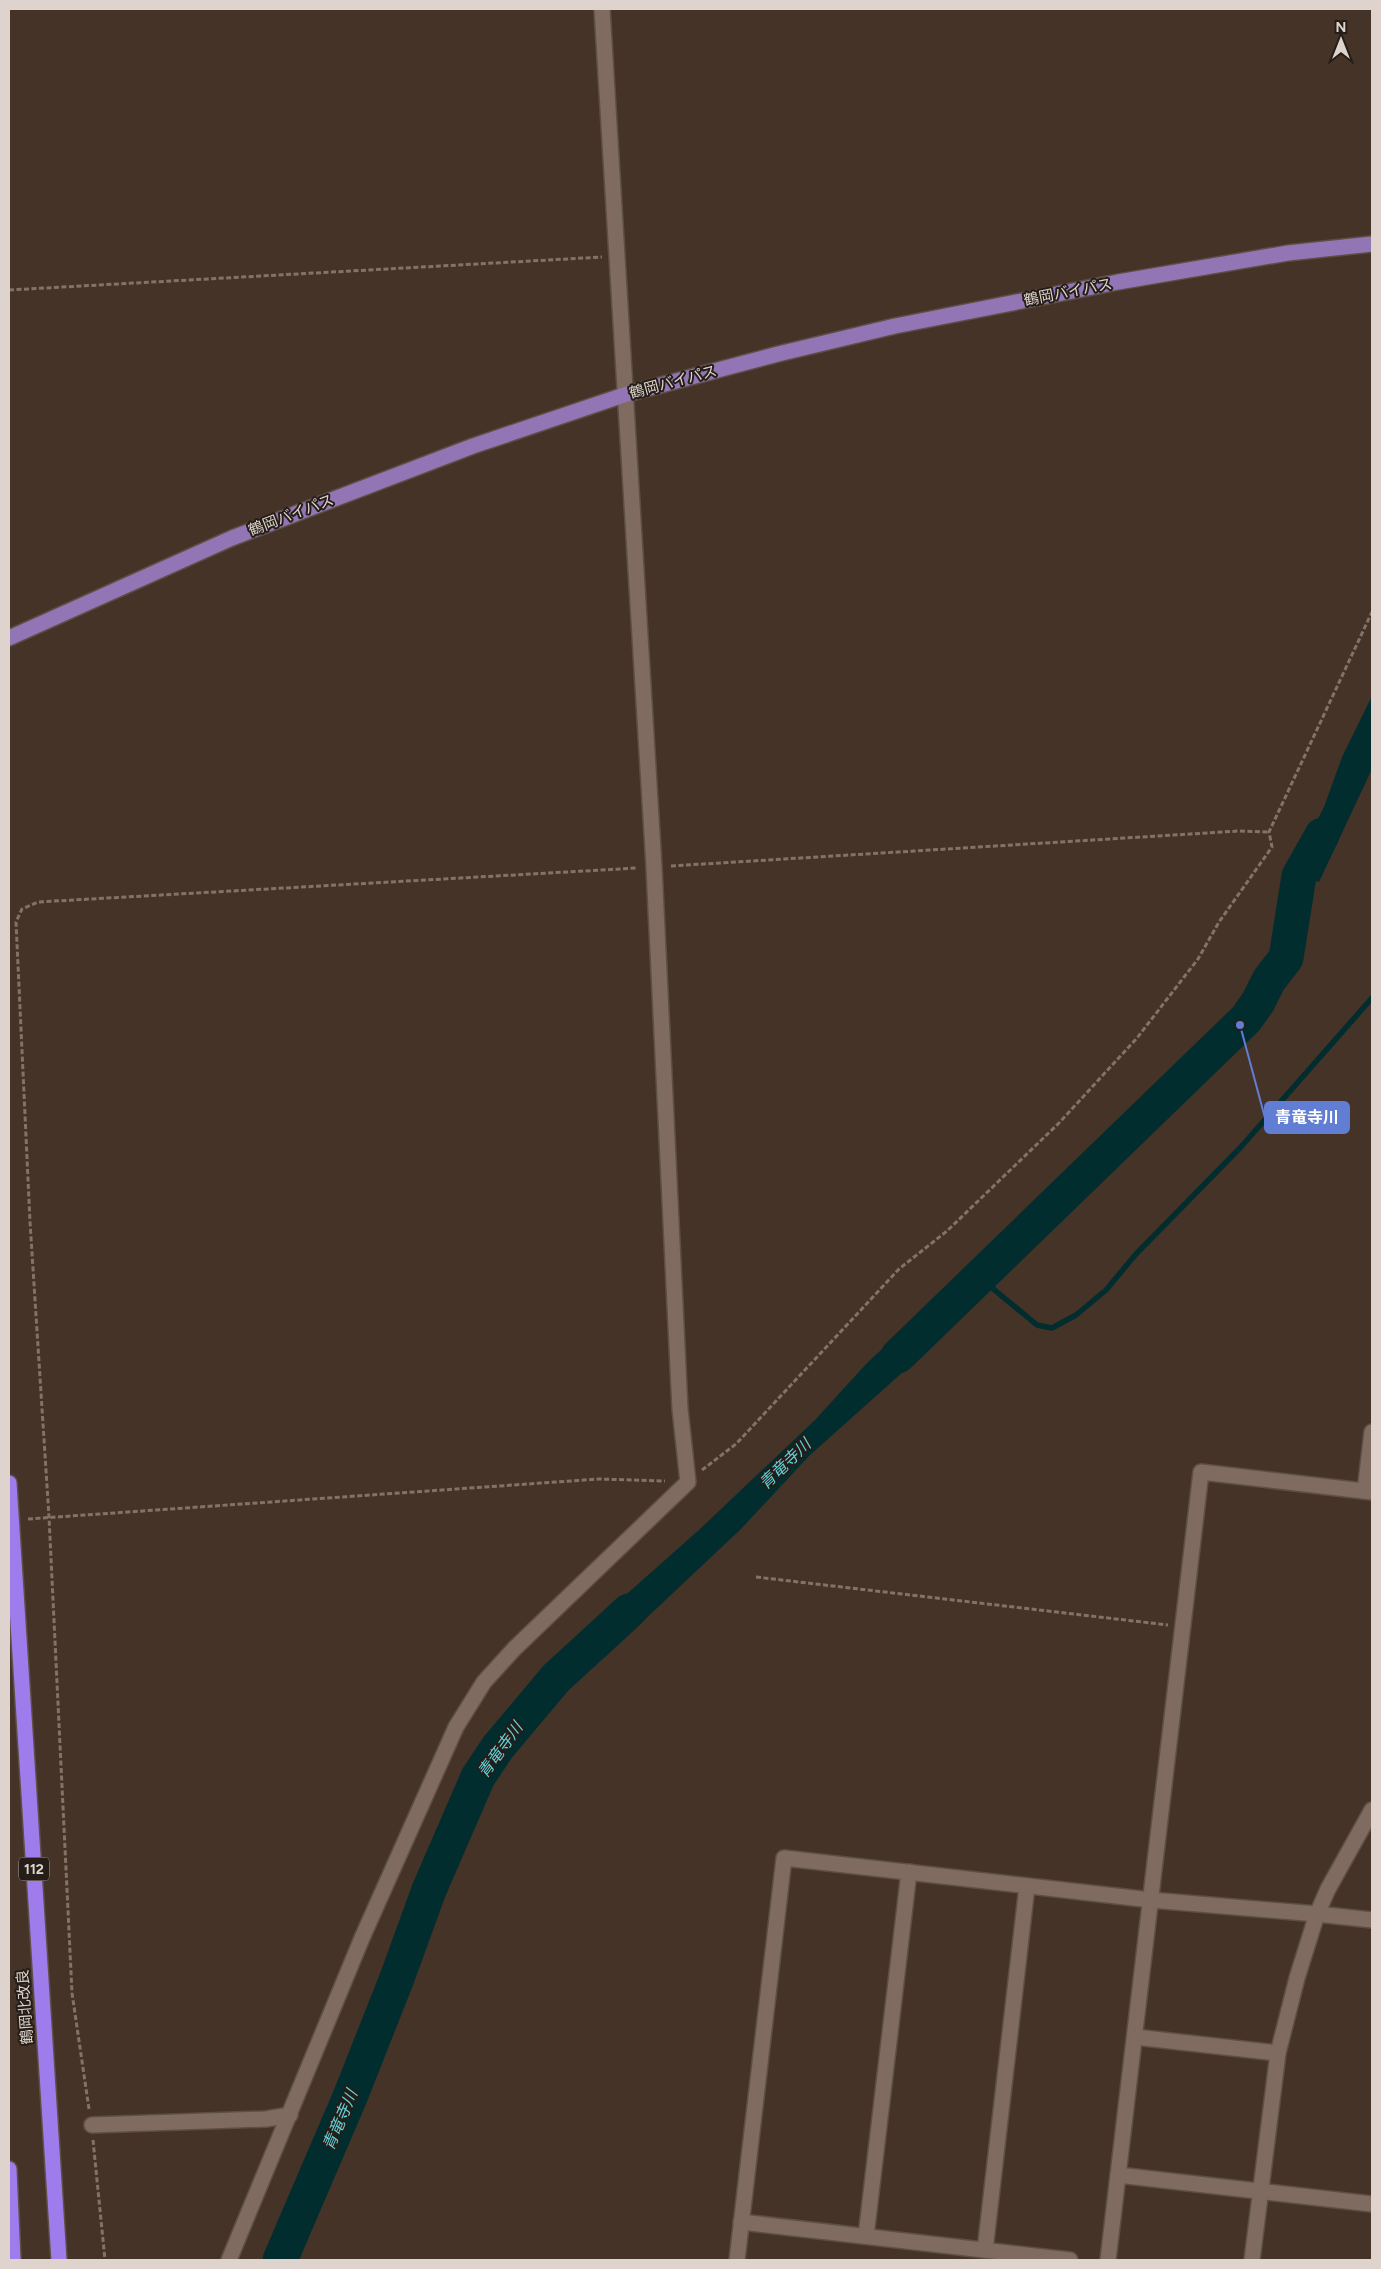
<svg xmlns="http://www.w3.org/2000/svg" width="1381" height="2269" font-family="Figtree,'Noto Sans JP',sans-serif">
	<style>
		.water { fill: #022d2f }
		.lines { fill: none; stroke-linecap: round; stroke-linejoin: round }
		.stream { stroke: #022d2f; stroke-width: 5.5 }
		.river { stroke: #022d2f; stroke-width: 35 }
		.minor-casing { stroke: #5d4f45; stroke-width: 18 }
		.major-casing { stroke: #5d4f45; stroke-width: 18 }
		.highway-casing { stroke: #5d4f45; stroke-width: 18 }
		.path { stroke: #82736a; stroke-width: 3; stroke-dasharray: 5 2.5; stroke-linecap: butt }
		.minor { stroke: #7f6b5f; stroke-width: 15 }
		.major { stroke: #9275b4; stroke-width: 15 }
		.highway { stroke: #9f7cec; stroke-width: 15 }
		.labels { text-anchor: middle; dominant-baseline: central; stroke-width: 4; stroke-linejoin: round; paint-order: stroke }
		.shield { fill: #251d18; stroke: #a79d97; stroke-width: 1 }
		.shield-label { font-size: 14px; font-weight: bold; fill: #dfd4cd }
		.street-label { font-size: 15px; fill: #dfd4cd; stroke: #251d18 }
		.water-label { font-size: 16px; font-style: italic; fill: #61d3da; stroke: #251d18 }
		.leader { fill: none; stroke: #617dd4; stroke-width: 2 }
		.callout-dot { fill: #617dd4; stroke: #251d18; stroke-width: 2 }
		.callout { fill: #617dd4; stroke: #617dd4; stroke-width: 2 }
		.callout-label { font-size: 16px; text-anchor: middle; font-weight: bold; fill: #fff }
	</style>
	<rect width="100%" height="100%" fill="#453328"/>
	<g class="water">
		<polygon points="1372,696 1372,769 1319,882 1290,873 1324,807 1342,757"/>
		<polygon points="920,1314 942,1333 913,1363 809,1456 741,1529 605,1657 586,1635 611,1608 700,1529 815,1420 867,1363"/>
	</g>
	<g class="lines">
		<polyline class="stream" points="980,1278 1037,1325 1052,1328 1076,1315 1106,1290 1136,1254 1240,1148 1372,998"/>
		<g class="river">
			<polyline points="898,1356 1246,1019 1258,1002 1269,980 1286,958 1299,876 1322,835"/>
			<polyline points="280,2260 350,2097 397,1978 429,1890 478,1777 498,1747 556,1678 629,1611"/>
		</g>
		<g class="minor-casing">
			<g id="minor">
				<polyline points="1365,1491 1372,1432"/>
				<polyline points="1135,2037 1278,2053"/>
				<polyline points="92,2125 266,2119 290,2115"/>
				<polyline points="1118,2175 1372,2204"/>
				<polyline points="741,2222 1070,2260"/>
				<polyline points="866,2236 909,1872"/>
				<polyline points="985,2250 1027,1886"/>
				<polyline points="229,2260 362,1938 456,1727 484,1682 514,1649 688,1482 680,1409 654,867 602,9"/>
				<polyline points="737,2260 784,1858 1151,1900 1317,1914 1372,1920"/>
				<polyline points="1108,2260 1201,1472 1372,1492"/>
				<polyline points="1252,2260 1278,2053 1297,1978 1317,1914 1328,1889 1372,1810"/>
			</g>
		</g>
		<g class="major-casing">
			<polyline id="major" points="9,638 232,538 473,446 627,394 778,354 895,326 1118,282 1288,253 1372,244"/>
		</g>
		<g class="highway-casing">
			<g id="highway">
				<polyline points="9,1483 59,2260"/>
				<polyline points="9,2169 13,2260"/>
			</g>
		</g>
		<g class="path">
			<polyline points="9,290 602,257"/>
			<polyline points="671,866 1239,831 1269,832"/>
			<polyline points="702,1470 736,1444 899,1269 947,1231 1059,1123 1137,1038 1198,959 1219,922 1272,847 1269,832 1372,612"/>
			<polyline points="28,1519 599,1479 665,1481"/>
			<polyline points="756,1577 1168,1625"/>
			<polyline points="89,2109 72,1993 49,1517 30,1222 16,922 22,909 38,902 637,868"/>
			<polyline points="93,2140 105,2260"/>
		</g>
		<use href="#minor" class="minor"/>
		<use href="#major" class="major"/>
		<use href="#highway" class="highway"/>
	</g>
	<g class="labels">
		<rect class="shield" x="19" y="1857.5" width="30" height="23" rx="4"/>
		<g class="shield-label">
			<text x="34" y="1869">112</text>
		</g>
		<g class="street-label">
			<text transform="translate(1068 292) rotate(-11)">鶴岡バイパス</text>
			<text transform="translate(673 382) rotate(-15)">鶴岡バイパス</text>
			<text transform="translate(291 515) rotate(-21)">鶴岡バイパス</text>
			<text transform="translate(25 2007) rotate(-94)">鶴岡北改良</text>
		</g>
		<g class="water-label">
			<text transform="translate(785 1464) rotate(-44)">青竜寺川</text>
			<text transform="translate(500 1750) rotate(-54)">青竜寺川</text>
			<text transform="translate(340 2120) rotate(-67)">青竜寺川</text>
		</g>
	</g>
	<path class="leader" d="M1240 1025L1265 1118"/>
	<circle class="callout-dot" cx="1240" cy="1025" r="5"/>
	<rect class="callout" x="1265" y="1102" width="84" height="31" rx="5"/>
	<g class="callout-label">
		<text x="1307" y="1123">青竜寺川</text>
	</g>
	<rect width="1381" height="2269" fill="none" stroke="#dfd4cd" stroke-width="20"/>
	<g transform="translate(1341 40)" stroke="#251d18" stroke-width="4" paint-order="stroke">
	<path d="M0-4L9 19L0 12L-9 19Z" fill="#dfd4cd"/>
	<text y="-8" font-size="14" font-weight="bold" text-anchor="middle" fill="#dfd4cd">N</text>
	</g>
</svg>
